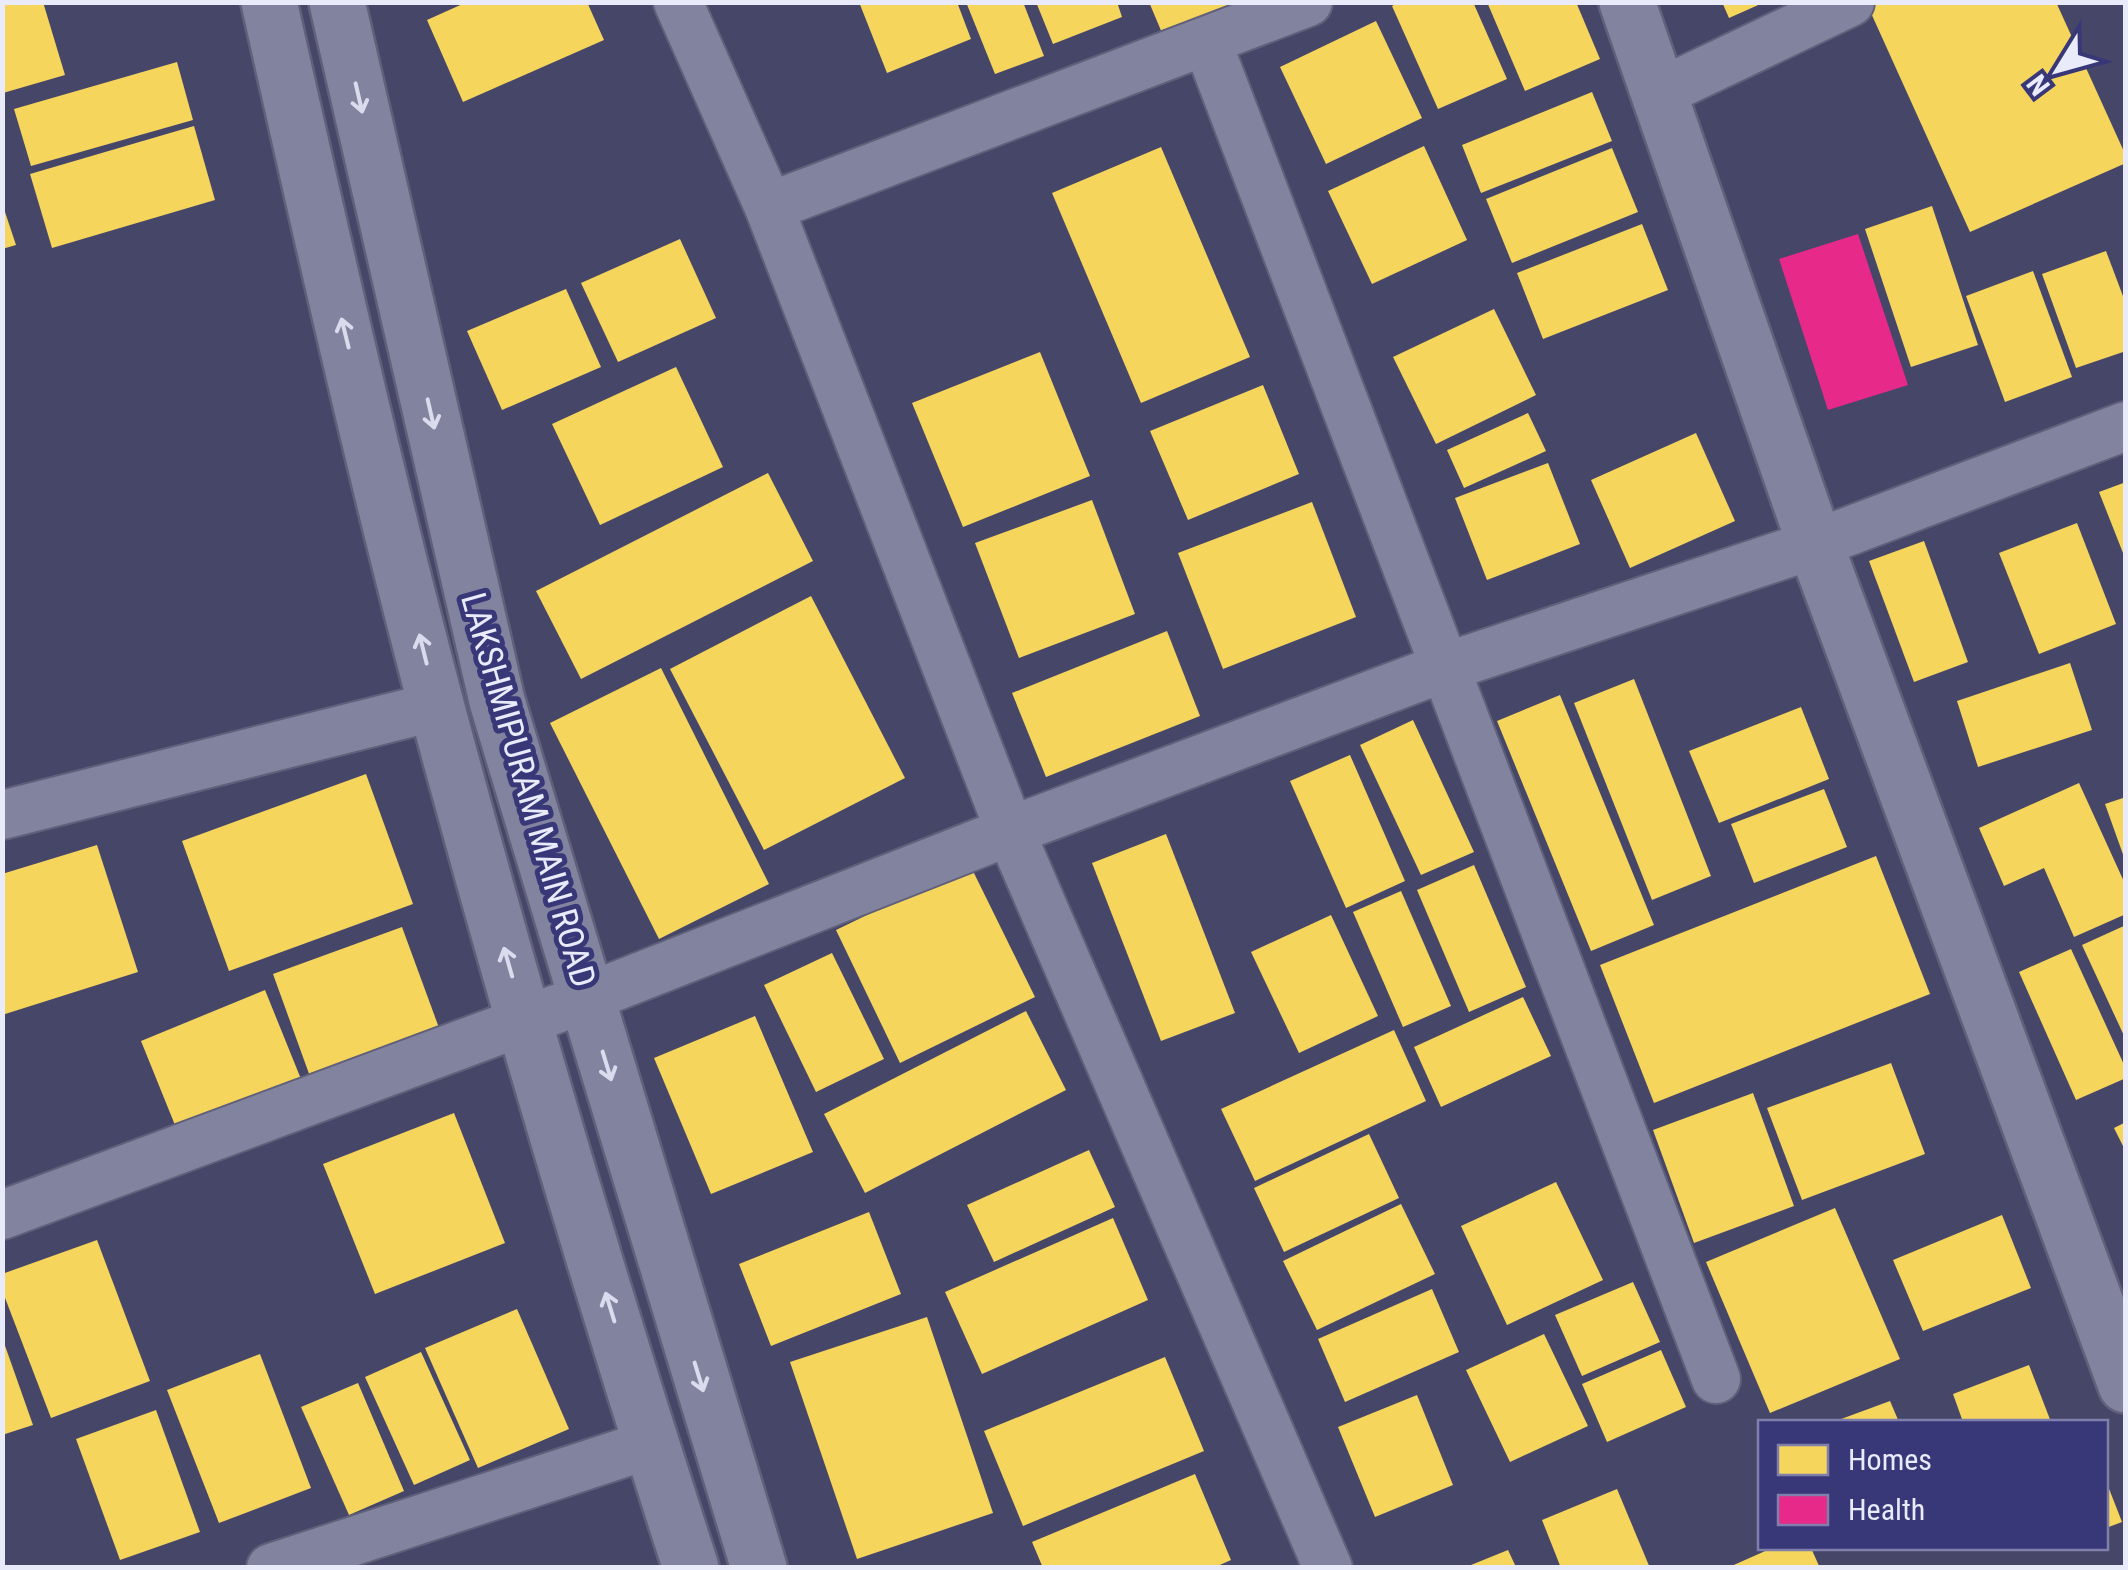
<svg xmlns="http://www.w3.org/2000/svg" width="2128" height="1570" font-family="'Roboto Condensed',sans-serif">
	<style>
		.homes { fill: #f6d55c }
		.health { fill: #e7298a }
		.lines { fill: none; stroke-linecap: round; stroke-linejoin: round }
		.street-casing { stroke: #61607a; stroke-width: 52 }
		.secondary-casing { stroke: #61607a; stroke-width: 60 }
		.street { stroke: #82839f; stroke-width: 48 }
		.secondary { stroke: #82839f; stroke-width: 55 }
		.oneway { stroke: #dadbed }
		.labels { text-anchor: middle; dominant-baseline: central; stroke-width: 10; stroke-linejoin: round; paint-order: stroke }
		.street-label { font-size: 35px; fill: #e9ebfb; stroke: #383778 }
	</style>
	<rect width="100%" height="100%" fill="#464669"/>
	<g class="homes">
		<polygon points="2,2 43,2 65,75 3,93"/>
		<polygon points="467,2 587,2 604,40 463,102 427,20"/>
		<polygon points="859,2 957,2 971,39 887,73"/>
		<polygon points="966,2 1023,2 1044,56 995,74"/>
		<polygon points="1036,2 1117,2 1122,17 1053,44"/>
		<polygon points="1149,2 1263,2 1170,52"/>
		<polygon points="1400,2 1473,2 1507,79 1438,109 1392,6"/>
		<polygon points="1487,2 1576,2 1600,59 1525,91"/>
		<polygon points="1722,2 1765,2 1729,18"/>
		<polygon points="1866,2 2056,2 2126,156 2126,163 1970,232"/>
		<polygon points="1376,21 1422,118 1326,164 1280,67"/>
		<polygon points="177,62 193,120 31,166 14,109"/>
		<polygon points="1592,92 1612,141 1481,193 1462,145"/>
		<polygon points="194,126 215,200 52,248 30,174"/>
		<polygon points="1424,146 1467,240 1372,284 1328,191"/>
		<polygon points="1161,147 1250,357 1141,403 1052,193"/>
		<polygon points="1612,148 1638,212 1512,263 1486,199"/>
		<polygon points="3,206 16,245 2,249 2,207"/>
		<polygon points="1932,206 1978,345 1911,367 1865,229"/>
		<polygon points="1642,224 1668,290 1543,339 1517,273"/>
		<polygon points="680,239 716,318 618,362 581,283"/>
		<polygon points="2106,251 2126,304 2126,351 2076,368 2042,274"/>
		<polygon points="2033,271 2072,377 2005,402 1966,296"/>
		<polygon points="566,289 601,367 502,410 467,331"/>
		<polygon points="1494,309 1536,395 1436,444 1393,357"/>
		<polygon points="1040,352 1090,476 963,527 912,403"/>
		<polygon points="676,367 723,467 600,525 552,424"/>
		<polygon points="1263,385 1299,474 1188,520 1150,431"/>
		<polygon points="1528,413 1546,451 1464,488 1447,450"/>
		<polygon points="1696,433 1735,521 1630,568 1591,480"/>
		<polygon points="1548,463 1580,544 1487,580 1455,498"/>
		<polygon points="768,473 813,561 581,679 536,591"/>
		<polygon points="2126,482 2126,558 2125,558 2099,492"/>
		<polygon points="1092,500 1135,614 1019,658 975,543"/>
		<polygon points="1312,502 1356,617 1223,669 1178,553"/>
		<polygon points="2077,523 2116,624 2039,654 1999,553"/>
		<polygon points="1924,541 1968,662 1914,682 1869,561"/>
		<polygon points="811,596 905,778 764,850 670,669"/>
		<polygon points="1167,631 1200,716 1046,777 1012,693"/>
		<polygon points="2070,663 2092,730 1978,767 1957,701"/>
		<polygon points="661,668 769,884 659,939 550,723"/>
		<polygon points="1634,679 1711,876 1652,900 1574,703"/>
		<polygon points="1560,695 1654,925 1591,951 1497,721"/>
		<polygon points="1801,707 1829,779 1719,823 1689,751"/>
		<polygon points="1413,720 1474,852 1421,875 1360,745"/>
		<polygon points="1350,755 1405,881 1346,908 1290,781"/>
		<polygon points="366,774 413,904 229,971 182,841"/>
		<polygon points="2079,783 2126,886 2126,914 2074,937 2044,868 2004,886 1979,828"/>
		<polygon points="1824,789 1847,847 1754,883 1731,824"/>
		<polygon points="2126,797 2126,860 2125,860 2105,804"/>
		<polygon points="1166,834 1235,1013 1161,1041 1092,863"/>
		<polygon points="97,845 138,972 2,1015 2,874"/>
		<polygon points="1876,856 1930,994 1654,1103 1600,965"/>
		<polygon points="970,865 1035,997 900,1063 836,930"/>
		<polygon points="1474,865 1526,987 1469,1012 1417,890"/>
		<polygon points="1401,891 1451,1006 1403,1027 1353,912"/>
		<polygon points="1331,915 1378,1016 1299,1053 1251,952"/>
		<polygon points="2126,925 2126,1040 2082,945"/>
		<polygon points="402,927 442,1036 312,1082 273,974"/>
		<polygon points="2071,949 2126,1069 2126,1078 2076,1100 2019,972"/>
		<polygon points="832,953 884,1059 816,1092 764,985"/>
		<polygon points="265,990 303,1084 179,1135 141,1041"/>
		<polygon points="1523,997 1551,1056 1441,1107 1414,1047"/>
		<polygon points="1026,1011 1066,1090 865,1193 824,1114"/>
		<polygon points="755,1016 813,1152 711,1194 654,1058"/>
		<polygon points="1394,1030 1426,1101 1255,1181 1221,1109"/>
		<polygon points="1891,1063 1925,1154 1802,1200 1767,1108"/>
		<polygon points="1753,1093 1794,1206 1694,1243 1653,1130"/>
		<polygon points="454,1113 505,1243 375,1294 323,1164"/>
		<polygon points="2126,1122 2126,1152 2114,1128"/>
		<polygon points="1369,1134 1399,1198 1284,1252 1254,1188"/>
		<polygon points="1089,1150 1115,1207 994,1262 967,1205"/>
		<polygon points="1556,1182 1603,1280 1507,1325 1461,1226"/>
		<polygon points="1401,1204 1435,1274 1317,1330 1283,1261"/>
		<polygon points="1835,1208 1900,1359 1770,1413 1706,1262"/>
		<polygon points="869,1212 901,1294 771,1346 739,1264"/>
		<polygon points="2002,1215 2031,1288 1923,1331 1893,1260"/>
		<polygon points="1113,1218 1148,1300 982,1374 945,1292"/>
		<polygon points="97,1240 150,1381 51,1418 2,1290 2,1274"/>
		<polygon points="1633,1282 1660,1342 1582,1376 1555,1315"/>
		<polygon points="1432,1289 1459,1352 1345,1402 1318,1339"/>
		<polygon points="517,1309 569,1429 478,1468 425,1348"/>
		<polygon points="927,1317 993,1513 857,1559 790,1362"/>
		<polygon points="1544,1334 1588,1426 1510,1462 1466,1370"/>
		<polygon points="3,1340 33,1425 2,1435 2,1341"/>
		<polygon points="1661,1350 1686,1407 1607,1442 1582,1384"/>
		<polygon points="421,1352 470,1460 414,1485 365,1377"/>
		<polygon points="260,1354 311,1488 219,1523 167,1390"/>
		<polygon points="1165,1357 1204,1451 1023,1526 984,1431"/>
		<polygon points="2029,1365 2051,1422 1963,1422 1953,1394"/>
		<polygon points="358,1383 404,1491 349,1515 301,1407"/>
		<polygon points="1417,1395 1453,1485 1375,1517 1338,1427"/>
		<polygon points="1890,1401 1899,1422 1833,1422"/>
		<polygon points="156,1410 200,1532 120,1560 76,1439"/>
		<polygon points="1195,1474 1231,1560 1213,1568 1043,1568 1032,1542"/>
		<polygon points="2106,1481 2122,1522 2106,1528"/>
		<polygon points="1617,1489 1650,1568 1561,1568 1542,1520"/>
		<polygon points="1772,1548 1811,1548 1820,1568 1727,1568"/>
		<polygon points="1508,1550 1516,1567 1466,1567"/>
	</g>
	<polygon class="health" points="1858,234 1908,385 1828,410 1779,259"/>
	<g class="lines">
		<g class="street-casing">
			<g id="street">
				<polyline points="678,2 769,207 1010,831 1328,1568"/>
				<polyline points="1207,42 1716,1379"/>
				<polyline points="1659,93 1850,2"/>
				<polyline points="769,207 1308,2"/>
				<polyline points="2,815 437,706"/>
				<polyline points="2,1215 586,998 1010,831 1443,668 1815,544 2126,426"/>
				<polyline points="271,1568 651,1444"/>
			</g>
		</g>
		<g class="secondary-casing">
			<g id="secondary">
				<path d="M 269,2 C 322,238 375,475 437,708 C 514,996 599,1284 691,1568"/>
				<polyline points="337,2 497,701 759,1568"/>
				<polyline points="1627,2 1815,544 2126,1385"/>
			</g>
		</g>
		<use href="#street" class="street"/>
		<use href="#secondary" class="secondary"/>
	</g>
	<defs><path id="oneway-shaft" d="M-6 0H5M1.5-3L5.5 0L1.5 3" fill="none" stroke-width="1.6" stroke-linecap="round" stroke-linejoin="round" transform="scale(2.5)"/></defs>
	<g class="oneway">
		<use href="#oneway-shaft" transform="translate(359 98) rotate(77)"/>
		<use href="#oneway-shaft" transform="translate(345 333) rotate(-104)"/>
		<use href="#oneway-shaft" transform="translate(431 414) rotate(77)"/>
		<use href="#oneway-shaft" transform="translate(423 649) rotate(-104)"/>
		<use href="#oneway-shaft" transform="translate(508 962) rotate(-106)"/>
		<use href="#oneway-shaft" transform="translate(607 1066) rotate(73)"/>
		<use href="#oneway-shaft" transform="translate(610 1307) rotate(-107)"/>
		<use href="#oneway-shaft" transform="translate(699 1377) rotate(73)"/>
	</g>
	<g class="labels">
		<g class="street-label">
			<text transform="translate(528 790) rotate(74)">LAKSHMIPURAM MAIN ROAD</text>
		</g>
	</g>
	<rect width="2128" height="1570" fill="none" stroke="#e9ebfb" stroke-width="10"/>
	<rect x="1758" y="1420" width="350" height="130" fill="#383778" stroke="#7f7fac" stroke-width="2.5"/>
	<rect x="1778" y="1445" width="50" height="30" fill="#f6d55c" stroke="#7f7fac" stroke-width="2.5"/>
	<text x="1848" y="1470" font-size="30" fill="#e9ebfb">Homes</text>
	<rect x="1778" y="1495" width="50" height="30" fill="#e7298a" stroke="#7f7fac" stroke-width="2.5"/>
	<text x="1848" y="1520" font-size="30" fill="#e9ebfb">Health</text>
	<g transform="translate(2058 70) rotate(233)" stroke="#383778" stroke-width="8" paint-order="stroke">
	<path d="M0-8L18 38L0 25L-18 38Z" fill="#e9ebfb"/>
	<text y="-15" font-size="28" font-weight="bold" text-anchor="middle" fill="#e9ebfb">N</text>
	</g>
</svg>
